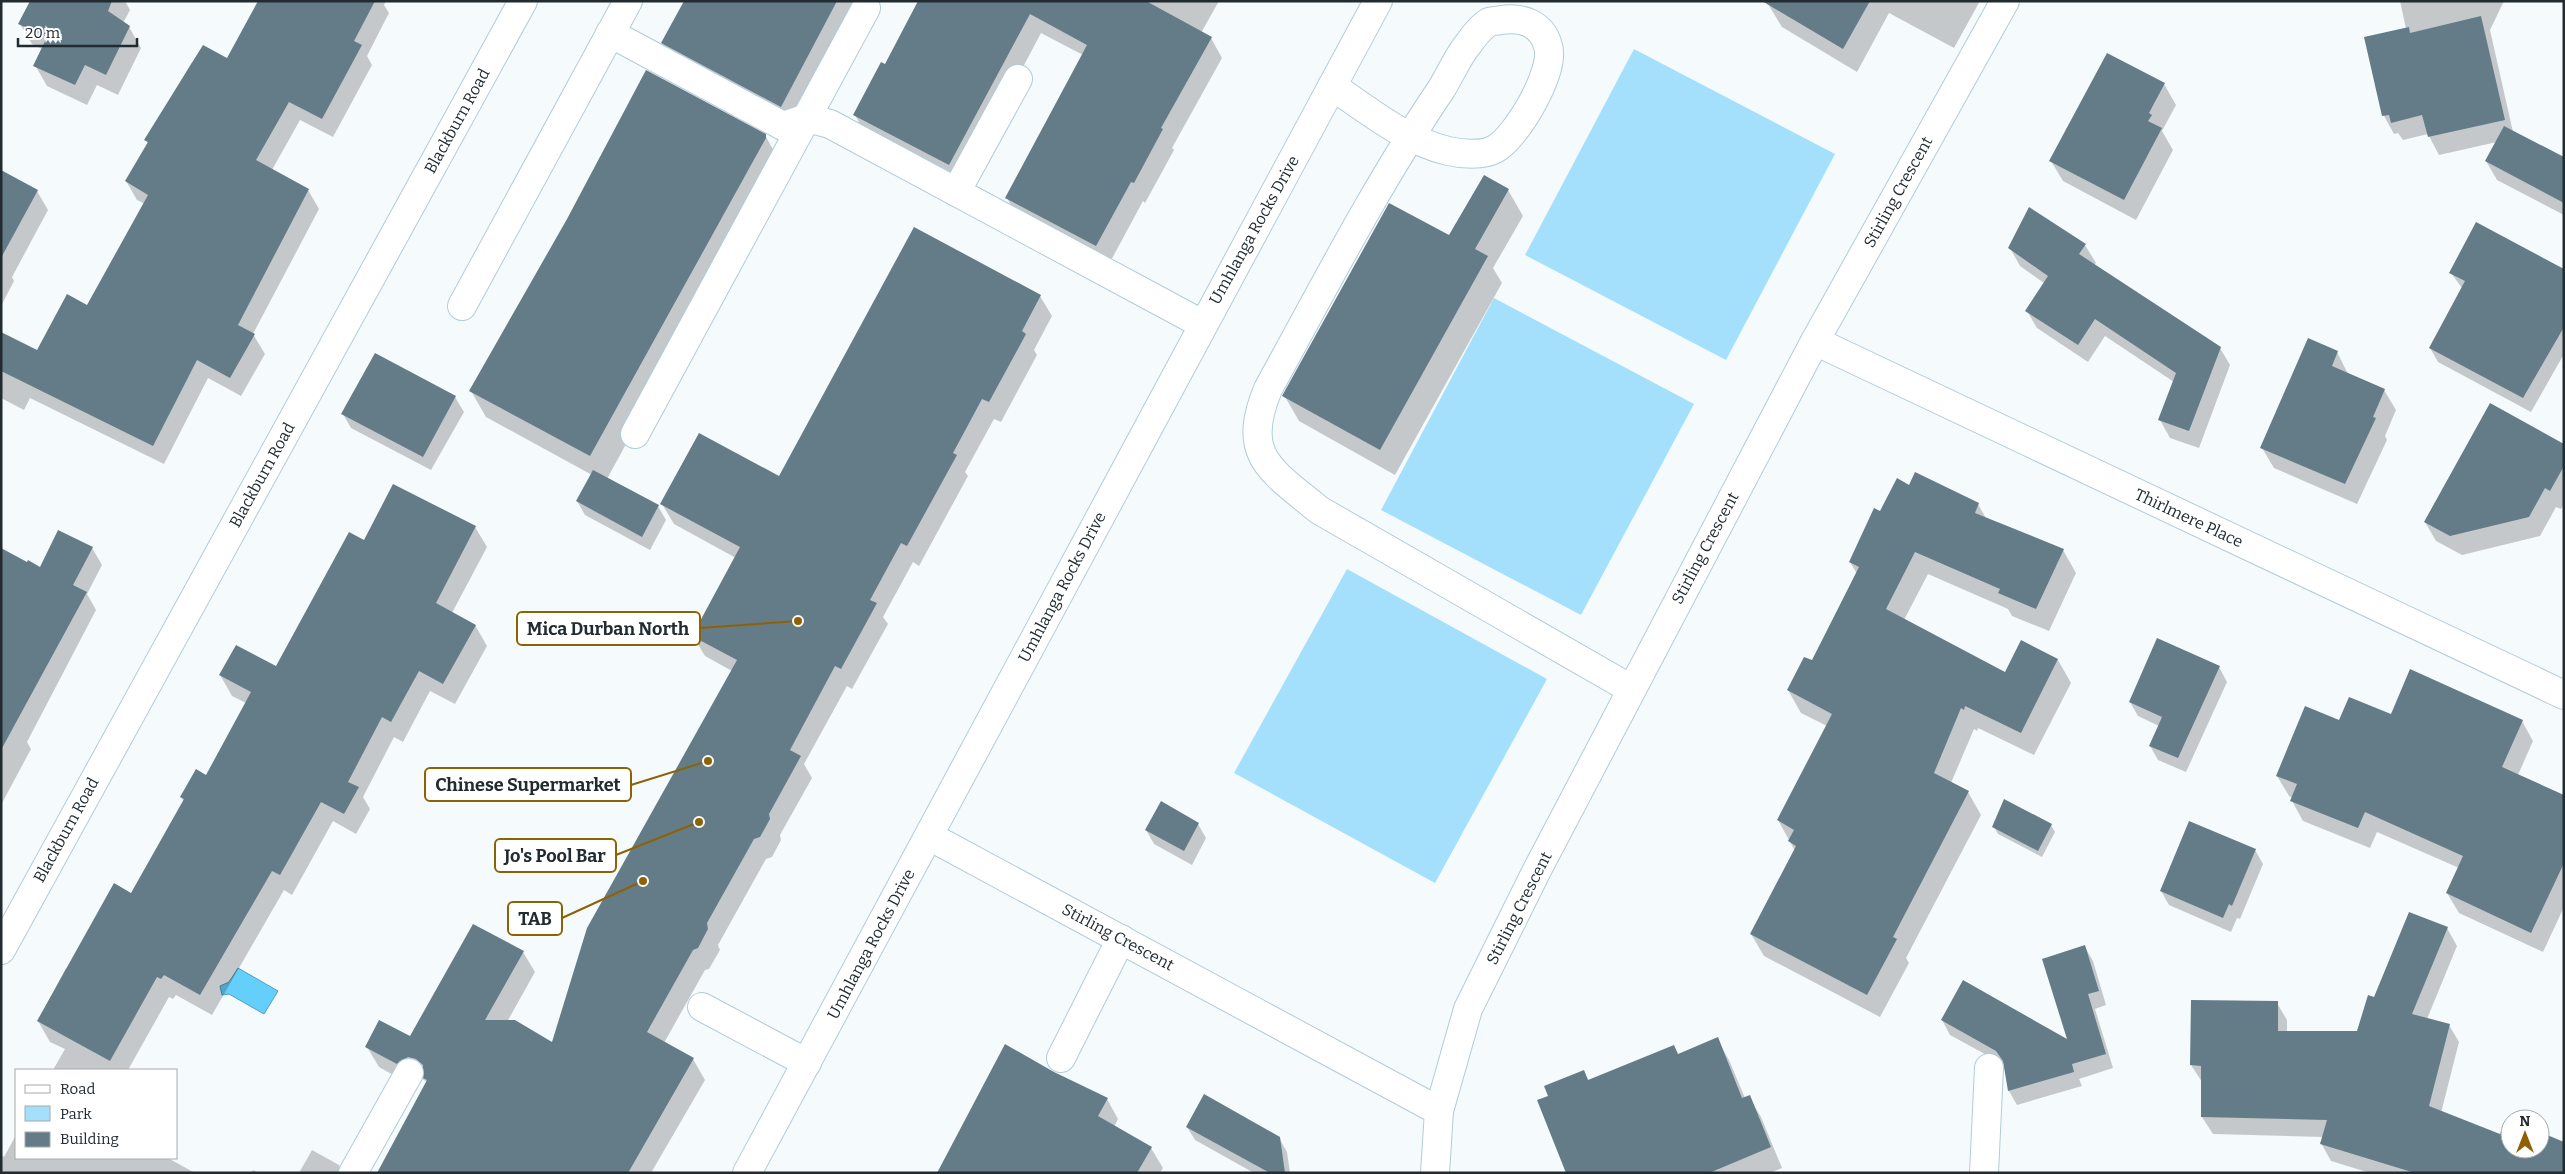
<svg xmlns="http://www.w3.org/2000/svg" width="2565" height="1174" font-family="Bitter,serif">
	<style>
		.green { fill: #a4e0fc }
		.water { fill: #65cffc; stroke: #519ebf }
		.shadow { fill: #0003 }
		.building { fill: #647c88 }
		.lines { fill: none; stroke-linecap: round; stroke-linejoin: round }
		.minor-casing { stroke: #b1ccd9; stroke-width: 30 }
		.major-casing { stroke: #b1ccd9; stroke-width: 30 }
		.minor { stroke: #fff; stroke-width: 28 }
		.major { stroke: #fff; stroke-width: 28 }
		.labels { text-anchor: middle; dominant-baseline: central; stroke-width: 5; stroke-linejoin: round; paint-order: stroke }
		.street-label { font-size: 16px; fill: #212b30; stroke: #fff }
		.leader { fill: none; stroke: #8c6205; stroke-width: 2 }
		.callout-dot { fill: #8c6205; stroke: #fff; stroke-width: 2 }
		.callout { fill: #fff; stroke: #8c6205; stroke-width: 2 }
		.callout-label { font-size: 18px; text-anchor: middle; font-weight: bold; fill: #212b30 }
	</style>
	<rect width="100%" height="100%" fill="#f5fbfd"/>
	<g class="green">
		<polygon points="1634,49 1835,154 1726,360 1525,255"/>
		<polygon points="1494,298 1694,404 1581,615 1381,510"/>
		<polygon points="1347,569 1547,679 1435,883 1234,773"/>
	</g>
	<polygon class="water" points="238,968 278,991 264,1014 229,994 222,995 220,986 229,982"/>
	<g class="shadow">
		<polygon points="72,1 125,1 130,10 123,23 129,27 141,48 118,95 97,85 87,105 47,86 35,65 42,49 32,44 20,24"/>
		<polygon points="260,1 386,1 384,5 389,13 367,56 372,65 333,137 300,120 272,170 308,190 319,209 253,334 265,354 241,396 208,378 164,464 30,398 24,410 1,398 1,334 37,352 88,307 145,204 137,200 126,181 148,144 146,140 192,62 227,60"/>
		<polygon points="685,1 864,1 795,130 676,67 662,43"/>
		<polygon points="964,1 1219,1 1201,33 1211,38 1222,58 1172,148 1174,150 1145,203 1143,201 1108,266 1018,218 1007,198 1083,55 1041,33 961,184 866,135 855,115 885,65"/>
		<polygon points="1769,1 1980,1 1954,48 1889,13 1857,72 1782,27 1768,4"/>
		<polygon points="2400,1 2504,1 2490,30 2513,132 2564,158 2564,215 2497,180 2486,161 2497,142 2439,155 2428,134 2403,140 2398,133 2394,134 2384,116 2406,29"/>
		<polygon points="2164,84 2176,105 2162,131 2173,150 2136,220 2063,181 2051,161"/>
		<polygon points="765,135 780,162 607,479 658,506 666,520 650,550 585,515 577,501 592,475 486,417 471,391"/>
		<polygon points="1,172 37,191 48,210 12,277 14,281 1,306"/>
		<polygon points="1508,190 1523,216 1493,268 1502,283 1395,475 1299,421 1284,395 1449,236"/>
		<polygon points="2030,209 2085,245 2096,263 2094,265 2220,348 2230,365 2199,448 2170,438 2160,420 2174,382 2105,336 2088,362 2037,328 2027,311 2044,283 2020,266 2010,248"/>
		<polygon points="2564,271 2564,354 2531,412 2438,362 2430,348 2462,288 2451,273"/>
		<polygon points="1040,296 1052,316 1034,350 1037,355 1001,422 994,419 965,472 968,476 919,566 913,562 883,617 888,624 852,689 847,686 804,764 812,778 780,835 781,840 772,857 766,859 718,945 720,950 709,969 705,970 664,1043 693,1059 705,1080 651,1173 378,1173 427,1082 421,1078 409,1084 379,1067 367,1047 411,1038 523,952 535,972 507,1022 553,1043 732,671 705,656 693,636 736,558 674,524 662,504 780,477"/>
		<polygon points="2337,352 2348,374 2384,390 2396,410 2385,436 2387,440 2357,504 2274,468 2262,448"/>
		<polygon points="376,354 455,397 464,412 431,470 351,428 343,414"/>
		<polygon points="2564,445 2564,504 2561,509 2556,507 2540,536 2462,555 2436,541 2425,522"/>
		<polygon points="1910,487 1978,504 1987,520 2063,550 2076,573 2049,631 2012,616 2008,609 1928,574 1904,620 2005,674 2022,642 2058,660 2071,683 2034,755 1978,728 1977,731 1974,729 1951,783 1968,792 1981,815 1906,958 1909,963 1880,1017 1764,956 1751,934 1795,851 1778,820 1827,726 1801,713 1788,690 1813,662 1857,574 1850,562 1881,513"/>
		<polygon points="475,527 487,547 452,613 475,625 487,646 455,704 430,691 403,742 394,737 363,797 370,809 356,834 333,821 292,895 284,890 212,1015 176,995 173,999 169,997 128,1070 53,1070 65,1049 50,1042 38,1021 66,968 68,969 131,894 184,802 181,797 206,776 246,703 232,696 220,675 276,668 365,542"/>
		<polygon points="92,548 102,565 87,594 96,610 27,742 31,749 1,805 1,612 28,564 40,568"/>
		<polygon points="2219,667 2227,682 2186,772 2158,760 2150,746 2159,726 2138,716 2130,702"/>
		<polygon points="2392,715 2522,721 2533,741 2518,775 2564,796 2564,907 2543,952 2459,913 2447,893 2459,868 2377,832 2370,848 2303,821 2292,801 2293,798 2289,796 2277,776 2340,722"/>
		<polygon points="1198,824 1206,838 1192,865 1154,844 1146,830"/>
		<polygon points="2051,825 2055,832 2042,857 1998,834 1994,827"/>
		<polygon points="2255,850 2263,864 2240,919 2237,918 2231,932 2169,905 2161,891"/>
		<polygon points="2447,928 2457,946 2427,1019 2449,1025 2459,1042 2441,1113 2501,1136 2510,1121 2510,1149 2540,1149 2540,1134 2564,1173 2370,1173 2331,1161 2321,1143 2323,1137 2213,1134 2202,1117 2202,1082 2191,1065 2277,1003 2287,1020 2287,1032 2358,1032 2375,999"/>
		<polygon points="2085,947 2093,961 2106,1005 2095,1009 2113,1068 2079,1079 2082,1086 2017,1105 2009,1091 2005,1065 1950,1035 1942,1020 2069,1041"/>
		<polygon points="1717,1039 1729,1060 1745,1098 1749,1097 1761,1117 1782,1168 1770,1173 1565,1173 1567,1172 1550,1096 1583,1071 1589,1081 1678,1055"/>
		<polygon points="1053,1073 1107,1099 1118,1119 1114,1127 1151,1148 1163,1168 1160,1173 939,1173"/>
		<polygon points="1187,1127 1279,1138 1287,1152 1290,1173 1254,1173 1195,1140"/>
		<polygon points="16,1135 16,1158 168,1158 195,1173 1,1173 1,1155 4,1157"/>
		<polygon points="312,1150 339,1165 343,1173 299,1173"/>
		<polygon points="253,1170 259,1173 251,1173"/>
	</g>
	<g class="building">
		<polygon points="30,1 112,1 108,11 130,26 106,75 85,65 75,85 33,66 47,37 18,24"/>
		<polygon points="258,1 375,1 354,41 362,45 322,119 289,102 256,160 309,189 238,325 255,334 230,378 197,360 153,446 1,371 1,332 37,350 67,294 87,305 148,195 125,181 148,142 144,140 203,45 227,58"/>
		<polygon points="684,1 837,1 781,107 661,43"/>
		<polygon points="918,1 1146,1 1212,37 1161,128 1163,129 1134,183 1131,182 1096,246 1005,198 1087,45 1030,14 949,165 853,115 881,62 885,64"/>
		<polygon points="1762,1 1870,1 1843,49"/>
		<polygon points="2481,16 2505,120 2428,137 2422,115 2391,123 2389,115 2382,116 2364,37 2409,27 2410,33"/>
		<polygon points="2107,53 2165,83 2149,113 2152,115 2148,121 2162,128 2124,200 2049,161"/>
		<polygon points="646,70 766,134 766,138 590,456 469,391 567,219"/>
		<polygon points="2504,126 2564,157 2564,203 2485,161"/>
		<polygon points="1,170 38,190 1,258"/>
		<polygon points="1484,175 1509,189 1475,249 1488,256 1380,450 1282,396 1389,203 1449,235"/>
		<polygon points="2029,207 2086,244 2079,254 2221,347 2189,431 2158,420 2176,373 2095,319 2078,345 2025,311 2048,276 2008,248"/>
		<polygon points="2476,222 2564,269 2564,327 2523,398 2429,348 2465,281 2449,273"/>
		<polygon points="914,227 1041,295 1022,331 1026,334 989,402 982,399 953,453 957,455 907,546 901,543 870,600 877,603 841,669 835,666 790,750 801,756 769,814 770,819 760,837 754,839 707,923 708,929 698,948 693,950 647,1032 694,1058 628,1173 377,1173 427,1080 423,1078 423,1065 416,1059 408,1057 397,1064 365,1047 379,1020 410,1036 473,924 524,951 485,1020 515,1020 552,1042 587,928 737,660 692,636 740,547 660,504 699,433 779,476"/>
		<polygon points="2308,338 2338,351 2332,366 2385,389 2373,417 2376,418 2345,484 2260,448"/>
		<polygon points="375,353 456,396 423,457 341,414"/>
		<polygon points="2490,403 2564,444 2564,466 2550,491 2545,488 2529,517 2450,536 2424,522"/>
		<polygon points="593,470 659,505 642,537 576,501"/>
		<polygon points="1915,472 1979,503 1975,513 2064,549 2036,609 1998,593 2000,589 1915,552 1886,609 2005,672 2021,640 2058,659 2021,733 1965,706 1964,710 1961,708 1934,773 1969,791 1893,937 1897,939 1867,995 1750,934 1796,846 1788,841 1794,830 1777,820 1832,714 1787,690 1804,657 1812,660 1859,567 1849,562 1874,508 1880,511 1897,478 1909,485"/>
		<polygon points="393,484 476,526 436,603 476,625 443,684 419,671 391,722 382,717 348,782 359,787 344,814 321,802 280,875 272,871 200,995 164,975 161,979 157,977 110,1061 37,1021 114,883 131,893 184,799 180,797 196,769 206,775 251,692 219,675 236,645 276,666 349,532 364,540"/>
		<polygon points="58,530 93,547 73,585 87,592 1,750 1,548 27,562 28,560 40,567"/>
		<polygon points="2157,638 2220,666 2178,758 2149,746 2162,717 2129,702"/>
		<polygon points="2410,669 2523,720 2502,767 2564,795 2564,863 2531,933 2446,893 2463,856 2365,812 2358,828 2290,801 2297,784 2276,776 2305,706 2339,720 2349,697 2391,714"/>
		<polygon points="2004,799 2052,824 2038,851 1992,827"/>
		<polygon points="1161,801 1199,823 1184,851 1145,830"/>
		<polygon points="2189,821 2256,849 2232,906 2229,904 2223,918 2160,891"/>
		<polygon points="2409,912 2448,927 2412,1014 2450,1024 2429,1106 2500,1134 2508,1119 2510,1120 2510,1149 2540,1149 2540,1132 2564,1142 2564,1173 2415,1173 2320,1144 2327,1120 2201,1117 2201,1066 2190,1065 2191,1000 2278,1001 2278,1031 2357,1031 2368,995 2374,997"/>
		<polygon points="2085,945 2099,991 2088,994 2106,1054 2072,1064 2074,1072 2008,1091 2003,1061 1996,1051 1941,1020 1963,980 2067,1039 2042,959"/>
		<polygon points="1718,1037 1742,1098 1750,1095 1771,1147 1709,1173 1566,1173 1537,1100 1548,1096 1544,1086 1584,1070 1588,1080 1674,1045 1678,1054"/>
		<polygon points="1005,1044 1054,1072 1108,1098 1098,1116 1152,1147 1137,1173 937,1173"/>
		<polygon points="1204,1094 1280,1137 1285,1173 1270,1173 1186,1127"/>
	</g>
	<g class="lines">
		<g class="minor-casing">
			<g id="minor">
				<polyline points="610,33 783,126 807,118 830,124 1202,324"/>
				<path d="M 1332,86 C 1368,110 1405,141 1448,151 C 1461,154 1483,156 1495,149 C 1517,137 1556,70 1548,46 C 1542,23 1521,17 1501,20 C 1497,21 1492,21 1489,22 C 1482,26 1473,37 1469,43 C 1458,56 1451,73 1442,88 C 1377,184 1324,287 1268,389 C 1240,456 1271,470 1319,510 L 1631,689"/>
				<polyline points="956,192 1018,79"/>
				<polyline points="462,306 628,1"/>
				<polyline points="1815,341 2564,695"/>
				<polyline points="635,434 866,8"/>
				<polyline points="929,836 1439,1111"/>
				<polyline points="1,950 523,1"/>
				<polyline points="702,1007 807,1063"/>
				<polyline points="1061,1058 1121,939"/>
				<polyline points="353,1173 409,1073"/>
				<polyline points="1435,1173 1439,1111 1468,1009 1536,872 1815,341 2005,1"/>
				<polyline points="1984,1173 1989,1068"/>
			</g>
		</g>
		<g class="major-casing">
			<polyline id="major" points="747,1173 1378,1"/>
		</g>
		<use href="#minor" class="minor"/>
		<use href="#major" class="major"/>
	</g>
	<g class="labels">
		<g class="street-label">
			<text transform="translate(457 121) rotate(-61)">Blackburn Road</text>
			<text transform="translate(1898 192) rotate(-61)">Stirling Crescent</text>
			<text transform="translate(1254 230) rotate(-61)">Umhlanga Rocks Drive</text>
			<text transform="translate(262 475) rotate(-61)">Blackburn Road</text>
			<text transform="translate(2189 518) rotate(25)">Thirlmere Place</text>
			<text transform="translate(1705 548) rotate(-62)">Stirling Crescent</text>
			<text transform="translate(1062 587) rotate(-62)">Umhlanga Rocks Drive</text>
			<text transform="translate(66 830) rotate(-61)">Blackburn Road</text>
			<text transform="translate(1519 908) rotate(-63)">Stirling Crescent</text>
			<text transform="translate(1118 937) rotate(28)">Stirling Crescent</text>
			<text transform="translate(871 944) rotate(-62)">Umhlanga Rocks Drive</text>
		</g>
	</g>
	<path class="leader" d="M798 621L700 628M708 761L631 785M699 822L616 855M643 881L562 918"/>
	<g class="callout-dot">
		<circle cx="798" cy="621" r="5"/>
		<circle cx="708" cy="761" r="5"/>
		<circle cx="699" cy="822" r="5"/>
		<circle cx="643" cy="881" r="5"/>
	</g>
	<g class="callout">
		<rect x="517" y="612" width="183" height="33" rx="5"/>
		<rect x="425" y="768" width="206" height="33" rx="5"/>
		<rect x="495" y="839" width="121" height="33" rx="5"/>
		<rect x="508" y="902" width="54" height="33" rx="5"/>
	</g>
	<g class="callout-label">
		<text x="608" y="635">Mica Durban North</text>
		<text x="528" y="791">Chinese Supermarket</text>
		<text x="555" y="862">Jo's Pool Bar</text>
		<text x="535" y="925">TAB</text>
	</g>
	<rect width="2565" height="1174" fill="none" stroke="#212b30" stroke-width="5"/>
	<rect x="15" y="1069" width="162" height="90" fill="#ffffff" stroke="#a6aaac"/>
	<rect x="25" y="1085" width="25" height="8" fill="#ffffff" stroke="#a6aaac"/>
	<text x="60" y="1094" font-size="15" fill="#212b30">Road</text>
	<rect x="25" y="1106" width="25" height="15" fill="#a4e0fc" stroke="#a6aaac"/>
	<text x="60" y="1119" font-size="15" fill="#212b30">Park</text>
	<rect x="25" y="1132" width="25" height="15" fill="#647c88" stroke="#a6aaac"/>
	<text x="60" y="1144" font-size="15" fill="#212b30">Building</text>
	<g transform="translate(2525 1134)"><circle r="24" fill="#ffffff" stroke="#a6aaac"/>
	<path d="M0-4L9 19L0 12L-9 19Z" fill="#8c6205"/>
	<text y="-8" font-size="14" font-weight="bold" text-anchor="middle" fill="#212b30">N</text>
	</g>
	<path d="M18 38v8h119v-8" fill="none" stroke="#212b30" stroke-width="2.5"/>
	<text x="25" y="38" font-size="15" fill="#212b30" stroke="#ffffff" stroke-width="4" paint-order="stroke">20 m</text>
</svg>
